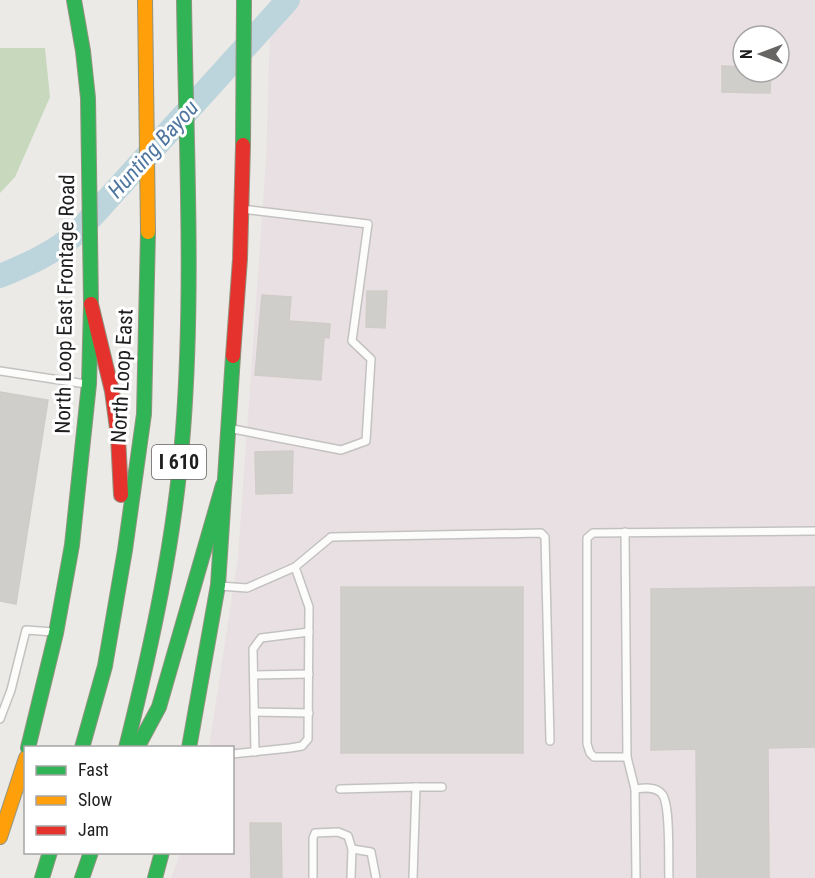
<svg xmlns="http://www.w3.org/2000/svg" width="815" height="878" font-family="'Roboto Condensed',sans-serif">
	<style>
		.industrial { fill: #e9e0e4; fill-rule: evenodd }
		.forest { fill: #c7d8bd }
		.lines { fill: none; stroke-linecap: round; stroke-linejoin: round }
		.river { stroke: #bcd5dc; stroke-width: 24 }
		.building { fill: #d0cecb; stroke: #cfccc8; stroke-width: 1.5 }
		.lane-casing { stroke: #c3c2c1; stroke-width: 10 }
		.fast-casing { stroke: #929480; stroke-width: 16 }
		.slow-casing { stroke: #929480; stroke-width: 16 }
		.jam-casing { stroke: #929480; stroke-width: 16 }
		.lane { stroke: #fcfcfb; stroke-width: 7 }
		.fast { stroke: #30b455; stroke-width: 14 }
		.slow { stroke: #ff9f0a; stroke-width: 14 }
		.jam { stroke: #e5322d; stroke-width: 14 }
		.labels { text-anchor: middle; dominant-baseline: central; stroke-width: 6; stroke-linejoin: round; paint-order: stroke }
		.shield { fill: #fff; stroke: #626262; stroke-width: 1.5 }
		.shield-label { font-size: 20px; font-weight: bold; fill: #1e1e1e }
		.street-label { font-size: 21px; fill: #1e1e1e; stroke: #fff }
		.water-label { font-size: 22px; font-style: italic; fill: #4e759f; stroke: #fff }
	</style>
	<rect width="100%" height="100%" fill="#eceae6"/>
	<path class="industrial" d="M 271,0 L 815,0 L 815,878 L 171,878 L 180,853 L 232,852 L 232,748 L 209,747 L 238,557 L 266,160 ZM 743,36 L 779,36 L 779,72 L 743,72 Z"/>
	<polygon class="forest" points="0,48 45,48 50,97 15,177 0,193"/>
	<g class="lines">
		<path class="river" d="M 0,276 C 29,264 54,253 78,232 L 288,0"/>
	</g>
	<g class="building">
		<polygon points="722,66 743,67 743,72 771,72 770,93 722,92"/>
		<polygon points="367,291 387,291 385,328 366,327"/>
		<polygon points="262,295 291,297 289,321 330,324 329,338 324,337 321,380 255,375"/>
		<polygon points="0,392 48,400 16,604 0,601"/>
		<polygon points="293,451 292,493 256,494 255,452"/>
		<rect x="341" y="587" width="182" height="166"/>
		<polygon points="815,587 815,747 768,748 769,878 697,878 696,749 651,750 651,589"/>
		<polygon points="250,823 281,823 282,878 251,878"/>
	</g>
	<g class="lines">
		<g class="lane-casing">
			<g id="lane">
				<polyline points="0,371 86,384"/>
				<polyline points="228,428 341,450 366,441 371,359 352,341 368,224 242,209"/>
				<polyline points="625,532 627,757"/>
				<polyline points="220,586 247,588 295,567 331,537 541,533 545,537 550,741"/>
				<polyline points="254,675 309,674"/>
				<polyline points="254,712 309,713"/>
				<polyline points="0,719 11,690 26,630 54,632"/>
				<polyline points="255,752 253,649 261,638 309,632"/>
				<polyline points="232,754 290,748 302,746 308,739 309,607 295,567"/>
				<polyline points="416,787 442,787"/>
				<polyline points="340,789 416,787 413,878"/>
				<path d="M 635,789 C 643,788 656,786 662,794 C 671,805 668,861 669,878"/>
				<polyline points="352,849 371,852 376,878"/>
				<polyline points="313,878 313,838 315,833 338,832 348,836 352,849 351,878"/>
				<polyline points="636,878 635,789 627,757 594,757 590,753 587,744 587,538 593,533 815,531"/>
			</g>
		</g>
		<g class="fast-casing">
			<g id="fast">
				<polyline points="243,145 244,0"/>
				<polyline points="28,748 56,633 72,545 89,384 91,304 88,98 83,51 74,0"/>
				<polyline points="82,748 105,666 125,550 144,414 148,232"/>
				<path d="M 126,748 C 152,644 175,539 183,431 C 194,288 186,144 184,0"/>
				<polyline points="137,748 159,707 223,485"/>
				<polyline points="189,748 218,585 233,356"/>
				<polyline points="42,878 50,852"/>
				<polyline points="82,878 91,852"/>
				<polyline points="155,878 162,852"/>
			</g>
		</g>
		<g class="slow-casing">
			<g id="slow">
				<polyline points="145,0 148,232"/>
				<polyline points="0,837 26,758"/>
			</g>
		</g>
		<g class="jam-casing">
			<g id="jam">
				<polyline points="91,304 112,391 118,436 121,495"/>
				<polyline points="233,356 240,259 243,145"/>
			</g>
		</g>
		<use href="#lane" class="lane"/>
		<use href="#fast" class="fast"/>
		<use href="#slow" class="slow"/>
		<use href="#jam" class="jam"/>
	</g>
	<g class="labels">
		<rect class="shield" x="152" y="445" width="54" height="34" rx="4.5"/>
		<g class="shield-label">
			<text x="179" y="462">I 610</text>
		</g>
		<g class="street-label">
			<text transform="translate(65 304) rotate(-89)">North Loop East Frontage Road</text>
			<text transform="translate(122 376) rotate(-87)">North Loop East</text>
		</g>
		<g class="water-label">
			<text transform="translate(153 149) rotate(-48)">Hunting Bayou</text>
		</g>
	</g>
	<rect x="24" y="746" width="210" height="108" fill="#ffffff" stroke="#a5a5a5" stroke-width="1.5"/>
	<rect x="36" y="766" width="30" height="9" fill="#30b455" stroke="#a5a5a5" stroke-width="1.5"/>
	<text x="78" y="776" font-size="18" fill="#1e1e1e">Fast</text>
	<rect x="36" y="796" width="30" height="9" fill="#ff9f0a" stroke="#a5a5a5" stroke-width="1.5"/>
	<text x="78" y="806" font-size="18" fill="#1e1e1e">Slow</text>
	<rect x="36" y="826" width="30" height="9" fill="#e5322d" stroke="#a5a5a5" stroke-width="1.5"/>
	<text x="78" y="836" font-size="18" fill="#1e1e1e">Jam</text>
	<g transform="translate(761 54) rotate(270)"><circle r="28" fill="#ffffff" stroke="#a5a5a5" stroke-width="1.5"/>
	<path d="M0-4.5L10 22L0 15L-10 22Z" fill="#666564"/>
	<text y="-9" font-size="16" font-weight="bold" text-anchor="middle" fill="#1e1e1e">N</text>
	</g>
</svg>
